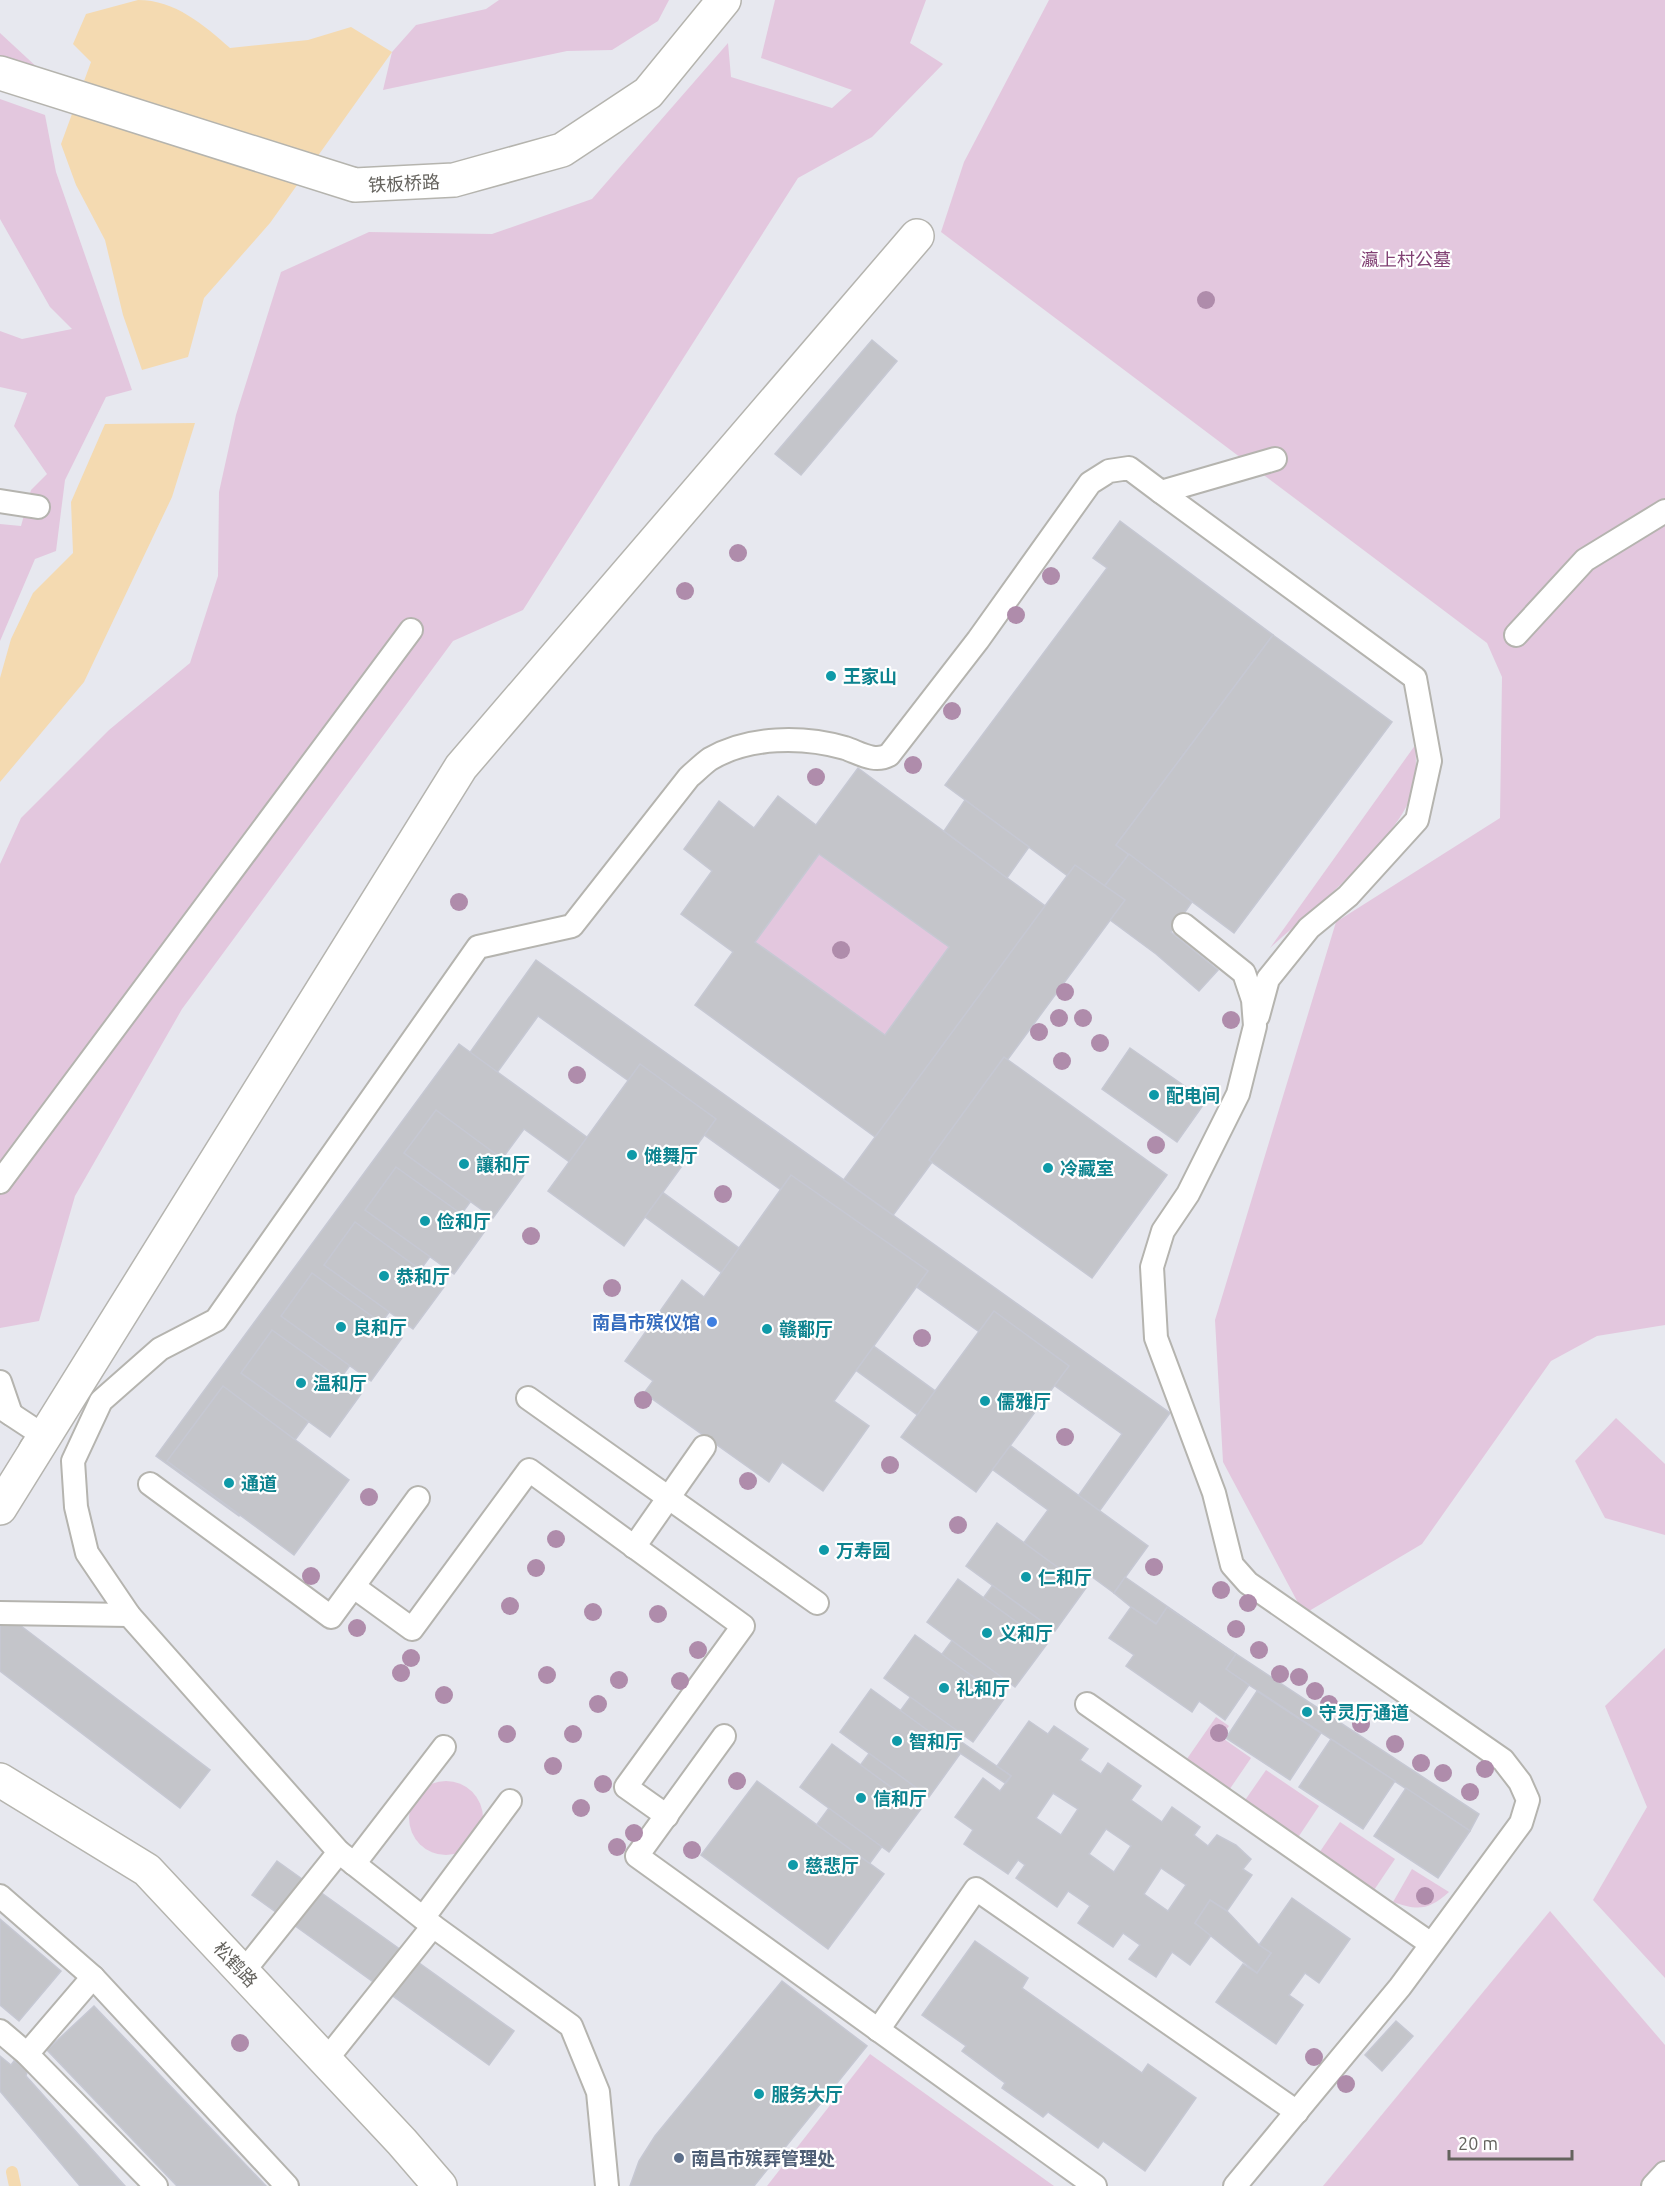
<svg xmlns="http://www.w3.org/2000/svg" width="1665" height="2186" font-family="Ubuntu,'Noto Sans SC',sans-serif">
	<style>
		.green { fill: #e3c7de }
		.water { fill: #f4dab1 }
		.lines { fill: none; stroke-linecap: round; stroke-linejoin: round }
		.stream { stroke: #f4dab1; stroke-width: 12 }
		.building { fill: #c4c5ca; stroke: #c6c8d3; stroke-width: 1.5; fill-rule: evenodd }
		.lane-casing { stroke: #b5b4af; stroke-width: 26 }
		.street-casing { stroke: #b5b4af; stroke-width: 36 }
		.secondary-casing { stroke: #b5b4ae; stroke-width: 36 }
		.lane { stroke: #fff; stroke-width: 22 }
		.street { stroke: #fff; stroke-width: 33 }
		.secondary { stroke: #fff; stroke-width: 33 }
		.tree { fill: #af8cab }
		.culture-dot { fill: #0f9aa8; stroke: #fff; stroke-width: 2 }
		.shop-dot { fill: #3f7fe0; stroke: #fff; stroke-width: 2 }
		.service-dot { fill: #5c6f8a; stroke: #fff; stroke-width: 2 }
		.labels { text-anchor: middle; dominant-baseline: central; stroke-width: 4.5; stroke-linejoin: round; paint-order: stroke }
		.street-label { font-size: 18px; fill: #65635e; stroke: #fff }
		.park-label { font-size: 18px; fill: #814174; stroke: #fff }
		.culture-label { font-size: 18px; font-weight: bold; fill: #0d838f; stroke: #fff; text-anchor: start }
		.shop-label { font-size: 18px; font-weight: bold; fill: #366cbe; stroke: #fff; text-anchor: end }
		.service-label { font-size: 18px; font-weight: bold; fill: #4e5e75; stroke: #fff; text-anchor: start }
	</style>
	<rect width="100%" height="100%" fill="#e7e8ef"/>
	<g class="green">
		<polygon points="499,0 669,0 658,21 612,50 567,51 383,90 392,52 416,25 486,9"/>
		<polygon points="775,0 926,0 910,43 943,64 872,137 798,178 523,610 453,641 182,1009 75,1196 39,1321 0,1328 0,864 21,818 109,730 190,663 218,576 219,492 236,415 281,272 369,232 492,234 592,199 728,43 731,77 832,108 852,90 761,58"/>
		<polygon points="1049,0 1665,0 1665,1325 1597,1336 1551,1361 1422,1544 1304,1614 1223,1462 1215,1320 1336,922 1500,818 1502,677 1487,643 941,232 964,162"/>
		<polygon points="0,33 40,70 0,56"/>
		<polygon points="0,99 45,115 56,172 132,390 106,397 65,480 56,551 35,559 0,641 0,524 21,526 31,490 47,474 14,426 27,393 0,387 0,331 22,339 72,329 50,307 0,219"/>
		<path d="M 1416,744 C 1415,759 1418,780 1412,794 C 1394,844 1311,911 1270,948 Z"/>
		<polygon points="819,854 949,947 885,1035 755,942"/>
		<polygon points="1616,1418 1665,1464 1665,1535 1605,1518 1575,1461"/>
		<polygon points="1665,1648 1665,1978 1593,1900 1647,1807 1605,1706"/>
		<polygon points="1216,1717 1229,1726 1221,1737 1251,1758 1225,1796 1182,1766"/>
		<polygon points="1266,1770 1319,1806 1295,1842 1241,1806"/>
		<circle cx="446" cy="1818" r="37"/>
		<polygon points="1340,1822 1395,1859 1372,1893 1317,1856"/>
		<path d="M 1412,1869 L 1449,1892 C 1429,1910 1418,1911 1393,1902 Z"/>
		<polygon points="1550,1911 1665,2045 1665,2186 1323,2186"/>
		<polygon points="870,2054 1054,2186 767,2186"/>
	</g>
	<g class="water">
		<path d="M 138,0 C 175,0 204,25 230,48 L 308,40 L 351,27 L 392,52 L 270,223 L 204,298 L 188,357 L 142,370 L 123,315 L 105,240 L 76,185 L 61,144 L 91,62 L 73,44 L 86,14 Z"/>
		<polygon points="195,423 172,497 84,682 0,782 0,678 11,639 33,593 73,553 71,502 105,424"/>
	</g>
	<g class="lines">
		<polyline class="stream" points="12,2172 15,2186"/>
	</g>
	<g class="building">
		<polygon points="872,340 897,361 801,475 775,454"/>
		<polygon points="1120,521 1273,635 1116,845 1129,854 1096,897 945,785 1107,568 1093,558"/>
		<polygon points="1273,635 1392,722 1234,933 1116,845"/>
		<path d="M 858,768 L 1071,925 L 901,1156 L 695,1005 L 733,952 L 681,914 L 712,871 L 684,849 L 719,801 L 754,828 L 778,796 L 816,825 ZM 819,854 L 949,947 L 885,1035 L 755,942 Z"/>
		<polygon points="965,800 1029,847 1007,878 944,831"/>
		<polygon points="1129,854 1192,902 1171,932 1218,970 1199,991 1156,954 1090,905"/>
		<polygon points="1075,865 1125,900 891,1218 842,1182"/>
		<polygon points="536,960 1170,1413 1085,1531 1064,1516 1122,1434 538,1016 483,1092 456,1072"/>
		<polygon points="459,1044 1148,1546 1114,1593 1084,1571 815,1938 762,1899 1048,1510 524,1129 239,1516 156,1456"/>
		<polygon points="1130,1048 1206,1101 1177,1142 1102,1089"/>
		<polygon points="1004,1057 1167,1175 1092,1278 929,1160"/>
		<polygon points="640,1064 716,1119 624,1246 548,1191"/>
		<polygon points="436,1110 524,1175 493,1218 404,1153"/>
		<polygon points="396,1167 485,1231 454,1274 365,1210"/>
		<polygon points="791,1175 928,1271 834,1401 869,1426 823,1491 782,1462 769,1482 644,1393 653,1381 625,1361 682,1280 704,1297"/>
		<polygon points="355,1222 444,1287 413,1329 324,1265"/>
		<polygon points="312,1273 402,1338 371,1381 281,1316"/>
		<polygon points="994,1311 1069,1366 976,1492 901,1437"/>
		<polygon points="272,1330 361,1394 330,1437 241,1373"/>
		<polygon points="223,1386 349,1480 294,1555 167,1461"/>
		<polygon points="997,1523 1086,1588 1055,1631 966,1566"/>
		<polygon points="1125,1577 1236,1654 1479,1814 1470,1831 1131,1607 1114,1593"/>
		<polygon points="958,1579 1047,1644 1015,1687 927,1622"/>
		<polygon points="1131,1607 1156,1624 1167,1607 1236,1654 1226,1669 1249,1685 1225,1720 1199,1701 1192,1712 1126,1666 1134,1655 1109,1638"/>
		<polygon points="8,1616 210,1770 180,1808 0,1671 0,1626"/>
		<polygon points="915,1635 1004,1699 973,1742 884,1678"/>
		<polygon points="871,1689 960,1754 929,1797 840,1732"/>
		<polygon points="1257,1691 1321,1733 1290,1780 1226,1738"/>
		<path d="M 1029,1721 L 1048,1734 L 1054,1726 L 1088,1749 L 1080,1760 L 1101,1774 L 1108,1763 L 1141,1786 L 1131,1800 L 1162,1822 L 1172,1807 L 1200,1827 L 1194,1835 L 1208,1846 L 1217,1835 L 1236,1845 L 1251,1859 L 1243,1869 L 1252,1875 L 1227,1911 L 1210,1900 L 1195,1923 L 1212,1934 L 1190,1965 L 1172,1952 L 1156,1977 L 1129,1959 L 1140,1945 L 1123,1933 L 1113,1947 L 1078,1923 L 1090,1906 L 1068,1891 L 1057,1907 L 1016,1878 L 1025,1865 L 1018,1860 L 1008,1874 L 964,1844 L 973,1830 L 955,1817 L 983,1778 L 1000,1791 L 1011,1776 L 997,1766 ZM 1053,1793 L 1078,1809 L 1061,1835 L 1036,1818 ZM 1106,1829 L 1131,1846 L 1114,1872 L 1089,1854 ZM 1161,1868 L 1186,1885 L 1168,1911 L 1144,1894 Z"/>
		<polygon points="1331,1739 1395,1781 1363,1829 1299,1787"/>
		<polygon points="960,1741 1011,1776 1005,1783 954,1749"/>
		<polygon points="832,1744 921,1809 889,1852 800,1787"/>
		<polygon points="757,1781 884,1874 828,1949 701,1855"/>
		<polygon points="1406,1788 1470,1831 1438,1878 1374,1836"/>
		<polygon points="277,1861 514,2031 489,2065 252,1895"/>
		<polygon points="1292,1898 1350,1939 1319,1983 1305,1973 1289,1995 1303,2005 1276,2044 1216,2002 1243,1964 1257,1973 1271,1953 1259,1945"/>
		<polygon points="1210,1900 1227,1911 1259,1945 1271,1953 1257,1973 1195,1923"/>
		<polygon points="0,1919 61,1971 19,2021 0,2005"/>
		<polygon points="975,1941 1028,1978 1022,1988 1142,2073 1148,2064 1196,2098 1145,2171 1103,2141 1098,2148 1048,2112 1043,2117 1002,2088 1005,2083 962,2051 966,2046 922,2015"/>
		<polygon points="782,1981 867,2046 754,2186 630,2186 639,2161 655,2136"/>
		<polygon points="94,2006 266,2186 177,2186 47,2050"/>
		<polygon points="1396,2021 1413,2036 1382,2071 1365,2055"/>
		<polygon points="0,2056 11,2065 14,2061 28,2069 26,2076 125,2186 80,2186 0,2091"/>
	</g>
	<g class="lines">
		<g class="lane-casing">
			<g id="lane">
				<polyline points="1161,492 1415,678 1430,761 1417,820 1348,896 1309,928 1268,979 1258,1016"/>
				<polyline points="0,501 38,507"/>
				<polyline points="1516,635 1585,560 1665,511"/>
				<polyline points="1184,925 1244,973 1253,1000 1255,1026 1238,1094 1188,1194 1163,1231 1152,1267 1156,1338 1214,1493 1232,1565 1248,1583 1503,1760 1520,1782 1528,1800 1521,1823 1400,1987 1235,2186"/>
				<polyline points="0,1182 411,630"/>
				<polyline points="0,1382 11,1414"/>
				<polyline points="528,1398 817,1603"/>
				<polyline points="0,1407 41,1434 31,1448"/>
				<polyline points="150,1484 331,1617 418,1498"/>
				<polyline points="634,1547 704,1447"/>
				<polyline points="354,1587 412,1629 529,1470 743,1626 626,1787 667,1816"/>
				<polyline points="0,1613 129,1615"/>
				<polyline points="1087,1704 1431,1944"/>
				<polyline points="724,1736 637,1856 1095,2186"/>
				<path d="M 339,1852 L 129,1615 L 87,1553 L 76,1507 L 73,1461 L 101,1401 L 160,1349 L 216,1320 L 478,947 L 572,926 L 689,777 C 696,771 703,764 710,759 C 749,736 803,736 845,748 C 860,753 874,763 889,755 L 978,640 L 1090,483 L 1109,471 L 1129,468 L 1161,492 L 1275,459"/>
				<polyline points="354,1864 444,1747"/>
				<polyline points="0,1896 93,1977 287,2186"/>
				<polyline points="423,1918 510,1801"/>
				<polyline points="433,1926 571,2026 598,2092 607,2186"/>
				<polyline points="243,1972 339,1852 433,1926 326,2060"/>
				<polyline points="878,2030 976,1889 1297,2112"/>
				<polyline points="0,2031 27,2054 156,2186"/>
				<polyline points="27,2054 93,1977"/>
				<polyline points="1653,2186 1665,2173"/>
			</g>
		</g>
		<g class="street-casing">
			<polyline id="street" points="0,1508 461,767 917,236"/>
		</g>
		<g class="secondary-casing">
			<g id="secondary">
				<polyline points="0,73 355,185 454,180 562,150 648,93 724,0"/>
				<polyline points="0,1780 147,1870 402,2142 440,2186"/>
			</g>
		</g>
		<use href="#lane" class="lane"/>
		<use href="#street" class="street"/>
		<use href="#secondary" class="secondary"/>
	</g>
	<g class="tree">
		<circle cx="1206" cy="300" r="9"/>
		<circle cx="738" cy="553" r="9"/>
		<circle cx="1051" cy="576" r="9"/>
		<circle cx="685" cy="591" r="9"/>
		<circle cx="1016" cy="615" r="9"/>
		<circle cx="952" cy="711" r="9"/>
		<circle cx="913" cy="765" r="9"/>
		<circle cx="816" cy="777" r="9"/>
		<circle cx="459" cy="902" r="9"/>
		<circle cx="841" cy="950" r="9"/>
		<circle cx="1065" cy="992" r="9"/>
		<circle cx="1059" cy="1018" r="9"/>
		<circle cx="1083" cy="1018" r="9"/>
		<circle cx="1231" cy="1020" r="9"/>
		<circle cx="1039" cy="1032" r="9"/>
		<circle cx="1100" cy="1043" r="9"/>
		<circle cx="1062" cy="1061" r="9"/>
		<circle cx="577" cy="1075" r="9"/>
		<circle cx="1156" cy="1145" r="9"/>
		<circle cx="723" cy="1194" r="9"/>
		<circle cx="531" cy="1236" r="9"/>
		<circle cx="612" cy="1288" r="9"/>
		<circle cx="922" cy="1338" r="9"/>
		<circle cx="643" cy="1400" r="9"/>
		<circle cx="1065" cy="1437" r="9"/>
		<circle cx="890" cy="1465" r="9"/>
		<circle cx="748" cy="1481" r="9"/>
		<circle cx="369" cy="1497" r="9"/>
		<circle cx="958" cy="1525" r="9"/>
		<circle cx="556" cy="1539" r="9"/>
		<circle cx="1154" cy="1567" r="9"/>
		<circle cx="536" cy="1568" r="9"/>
		<circle cx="311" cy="1576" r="9"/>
		<circle cx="1221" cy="1590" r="9"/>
		<circle cx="1248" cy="1603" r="9"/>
		<circle cx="510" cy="1606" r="9"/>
		<circle cx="593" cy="1612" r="9"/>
		<circle cx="658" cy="1614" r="9"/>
		<circle cx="357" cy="1628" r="9"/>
		<circle cx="1236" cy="1629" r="9"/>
		<circle cx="698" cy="1650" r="9"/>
		<circle cx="1259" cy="1650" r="9"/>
		<circle cx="411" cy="1658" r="9"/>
		<circle cx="401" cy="1673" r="9"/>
		<circle cx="1280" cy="1674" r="9"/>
		<circle cx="547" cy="1675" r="9"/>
		<circle cx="1299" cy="1677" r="9"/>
		<circle cx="619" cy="1680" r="9"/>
		<circle cx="680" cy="1681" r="9"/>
		<circle cx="1315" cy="1691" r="9"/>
		<circle cx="444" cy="1695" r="9"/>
		<circle cx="598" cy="1704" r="9"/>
		<circle cx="1329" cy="1704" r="9"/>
		<circle cx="1346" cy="1711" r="9"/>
		<circle cx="1361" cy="1724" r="9"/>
		<circle cx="1219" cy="1733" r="9"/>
		<circle cx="507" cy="1734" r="9"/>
		<circle cx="573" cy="1734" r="9"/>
		<circle cx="1395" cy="1744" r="9"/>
		<circle cx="1421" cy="1763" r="9"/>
		<circle cx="553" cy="1766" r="9"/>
		<circle cx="1485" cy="1769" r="9"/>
		<circle cx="1443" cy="1773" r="9"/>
		<circle cx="737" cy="1781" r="9"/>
		<circle cx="603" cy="1784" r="9"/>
		<circle cx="1470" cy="1792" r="9"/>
		<circle cx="581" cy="1808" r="9"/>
		<circle cx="634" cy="1833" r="9"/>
		<circle cx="617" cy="1847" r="9"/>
		<circle cx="692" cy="1850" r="9"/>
		<circle cx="1425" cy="1896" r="9"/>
		<circle cx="240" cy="2043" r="9"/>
		<circle cx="1314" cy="2057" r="9"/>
		<circle cx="1346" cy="2084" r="9"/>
	</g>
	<g class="culture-dot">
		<circle cx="831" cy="676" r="6"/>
		<circle cx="1154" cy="1095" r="6"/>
		<circle cx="632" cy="1155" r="6"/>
		<circle cx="464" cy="1164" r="6"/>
		<circle cx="1048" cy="1168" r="6"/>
		<circle cx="425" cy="1221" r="6"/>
		<circle cx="384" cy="1276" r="6"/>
		<circle cx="341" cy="1327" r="6"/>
		<circle cx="767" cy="1329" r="6"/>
		<circle cx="301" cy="1383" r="6"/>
		<circle cx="985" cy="1401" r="6"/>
		<circle cx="229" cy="1483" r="6"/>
		<circle cx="824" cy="1550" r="6"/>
		<circle cx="1026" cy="1577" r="6"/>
		<circle cx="987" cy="1633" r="6"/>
		<circle cx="944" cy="1688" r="6"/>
		<circle cx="1307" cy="1712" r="6"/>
		<circle cx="897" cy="1741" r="6"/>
		<circle cx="861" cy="1798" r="6"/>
		<circle cx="793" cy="1865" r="6"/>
		<circle cx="759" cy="2094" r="6"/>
	</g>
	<circle class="shop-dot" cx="712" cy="1322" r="6"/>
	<circle class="service-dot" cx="679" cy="2158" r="6"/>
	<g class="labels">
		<g class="street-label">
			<text transform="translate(404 183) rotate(-3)">铁板桥路</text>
			<text transform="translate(236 1964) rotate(47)">松鹤路</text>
		</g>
		<g class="park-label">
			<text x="1406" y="259">瀛上村公墓</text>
		</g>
		<g class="culture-label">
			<text x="843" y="676">王家山</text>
			<text x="1166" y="1095">配电间</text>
			<text x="644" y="1155">傩舞厅</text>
			<text x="476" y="1164">讓和厅</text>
			<text x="1060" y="1168">冷藏室</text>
			<text x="437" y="1221">俭和厅</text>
			<text x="396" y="1276">恭和厅</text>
			<text x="353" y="1327">良和厅</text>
			<text x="779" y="1329">赣鄱厅</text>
			<text x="313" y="1383">温和厅</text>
			<text x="997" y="1401">儒雅厅</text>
			<text x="241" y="1483">通道</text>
			<text x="836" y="1550">万寿园</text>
			<text x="1038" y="1577">仁和厅</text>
			<text x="999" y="1633">义和厅</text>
			<text x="956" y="1688">礼和厅</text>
			<text x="1319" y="1712">守灵厅通道</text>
			<text x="909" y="1741">智和厅</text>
			<text x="873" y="1798">信和厅</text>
			<text x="805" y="1865">慈悲厅</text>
			<text x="771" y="2094">服务大厅</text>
		</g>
		<g class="shop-label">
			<text x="700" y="1322">南昌市殡仪馆</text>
		</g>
		<g class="service-label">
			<text x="691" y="2158">南昌市殡葬管理处</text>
		</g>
	</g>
	<path d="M1449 2150v9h123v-9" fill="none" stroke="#65635e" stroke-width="3"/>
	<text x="1458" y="2150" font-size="18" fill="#65635e" stroke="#ffffff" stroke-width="4.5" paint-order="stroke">20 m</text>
</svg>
